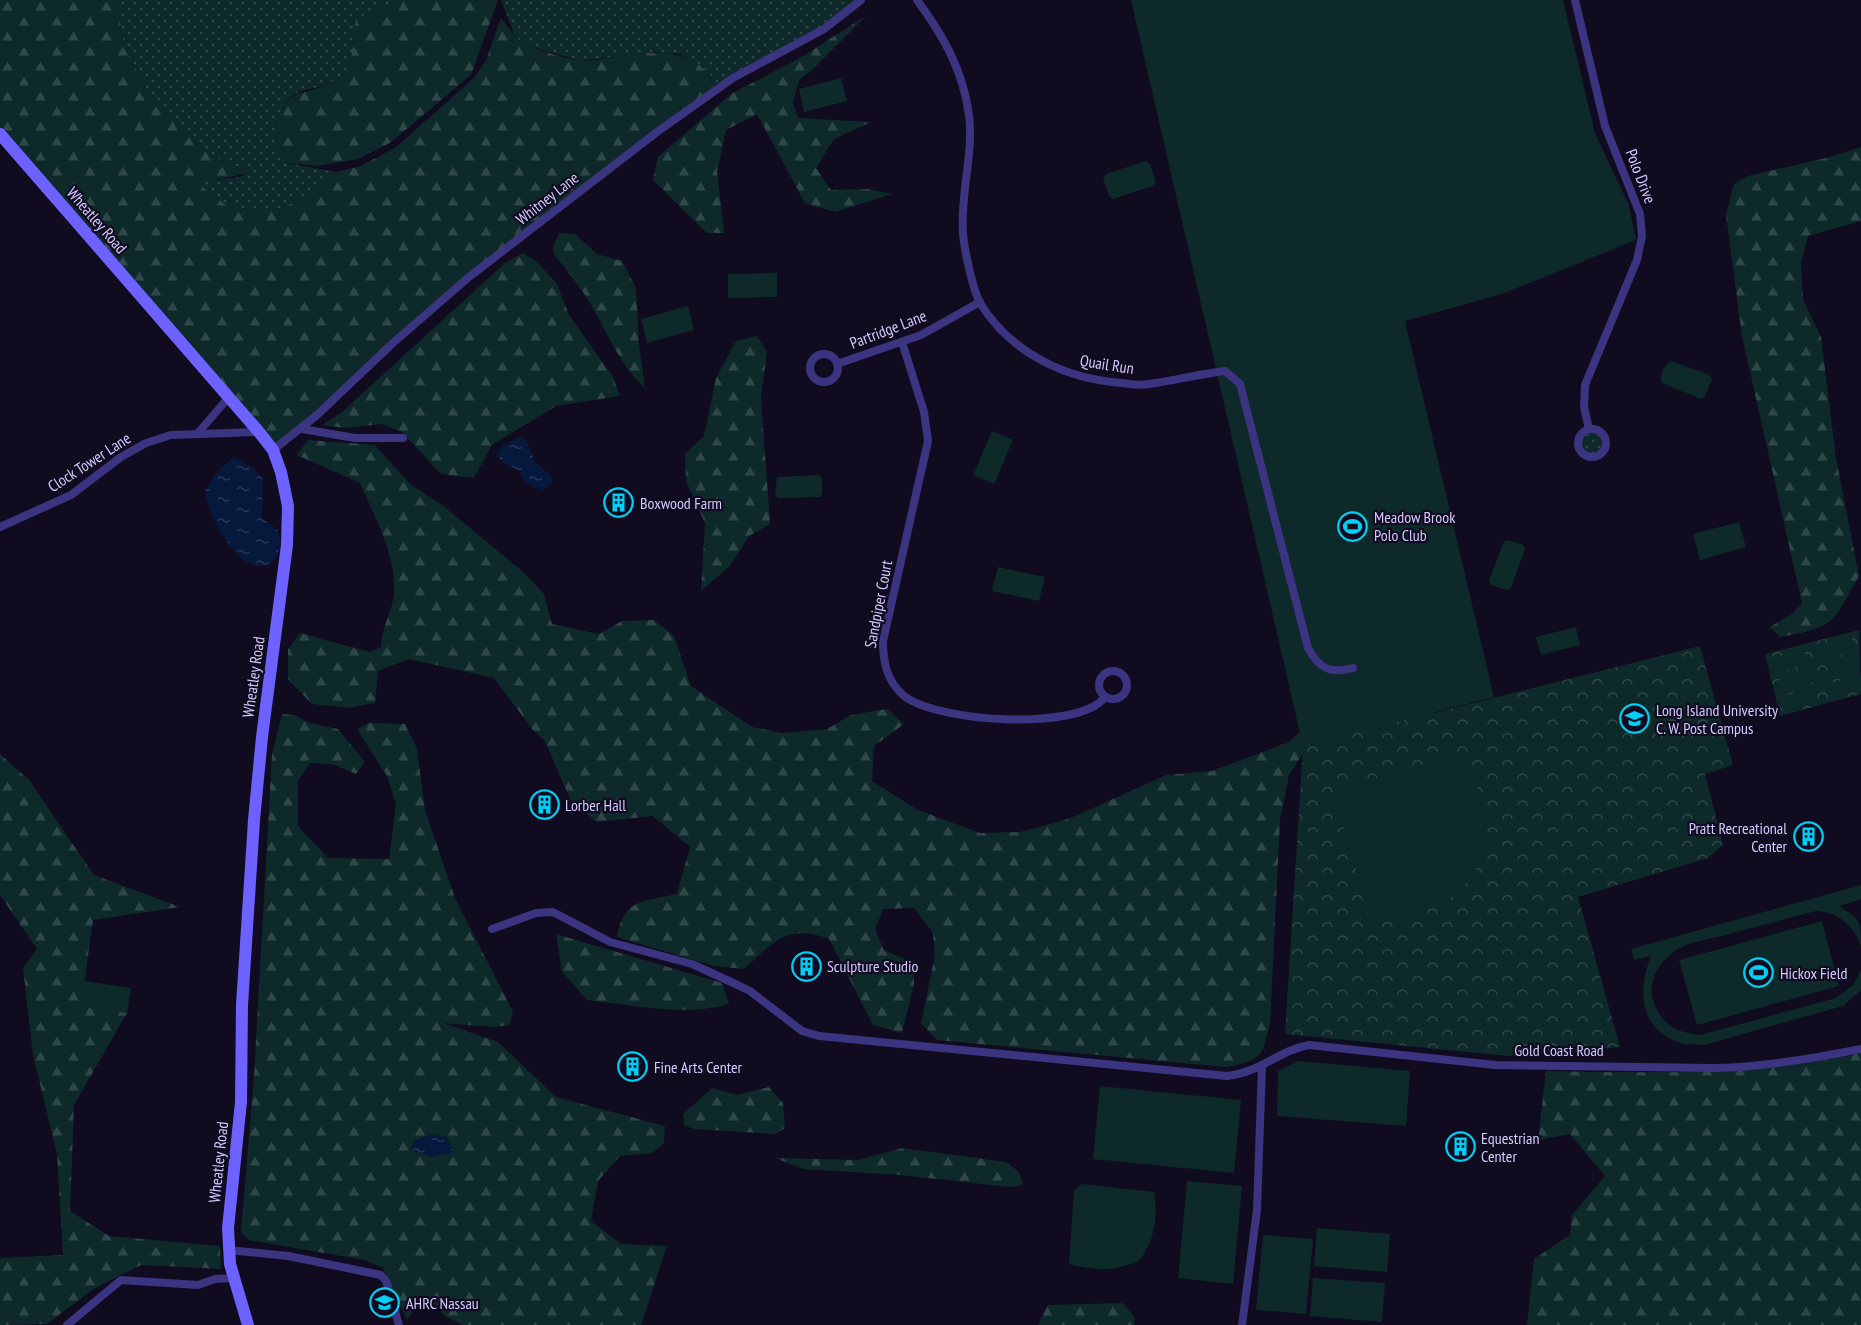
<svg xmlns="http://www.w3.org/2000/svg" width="1861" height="1325" viewBox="0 0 1861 1325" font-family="'PT Sans Narrow',sans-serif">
<defs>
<pattern id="grass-dots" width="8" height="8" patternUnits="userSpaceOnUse" patternTransform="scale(1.5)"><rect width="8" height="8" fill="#0e2929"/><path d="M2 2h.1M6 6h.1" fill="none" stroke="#304749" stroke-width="1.8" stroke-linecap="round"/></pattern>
<pattern id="forest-firs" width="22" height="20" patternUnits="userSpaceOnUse" patternTransform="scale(1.5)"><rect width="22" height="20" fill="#0e2929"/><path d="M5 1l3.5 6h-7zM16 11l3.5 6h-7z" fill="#304749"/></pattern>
<pattern id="park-crowns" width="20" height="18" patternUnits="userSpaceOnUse" patternTransform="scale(1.5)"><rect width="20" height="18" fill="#0e2929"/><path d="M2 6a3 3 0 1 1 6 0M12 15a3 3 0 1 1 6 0" fill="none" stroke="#304749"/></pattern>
<pattern id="water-ripples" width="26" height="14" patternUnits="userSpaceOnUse" patternTransform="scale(1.5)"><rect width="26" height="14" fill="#07183d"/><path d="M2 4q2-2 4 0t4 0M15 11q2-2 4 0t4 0" fill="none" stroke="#2a385a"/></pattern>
</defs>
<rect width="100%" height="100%" fill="#100b1f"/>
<g fill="url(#grass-dots)">
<path d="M117 0H393L388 7 365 15C361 28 354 62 345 71 324 93 313 84 295 94 274 107 271 143 282 162L336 172 300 199 283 208 257 211 226 205 198 183 239 177 251 172 216 158 188 137 147 90 124 47Z"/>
<path d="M501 0H861L824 29 711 92 712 77 704 68 680 54 653 52 582 61 525 45 515 36Z"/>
<circle cx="1592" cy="443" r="13"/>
</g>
<g fill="url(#forest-firs)">
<path d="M0 0H117L124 47 147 90 188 137 216 158 252 172 199 184 226 205 257 211 283 208 300 199 336 172 361 166 396 147 474 78 486 60 501 18C508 27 514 36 523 43 531 49 575 61 585 61 629 58 678 37 712 77L711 92 469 277 273 450 0 134Z"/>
<path d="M393 0H498L471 75 390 143 358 159 317 166 282 162C271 143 274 108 295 95 298 93 305 92 308 91 323 88 333 83 344 72 359 57 347 37 355 24 362 10 384 12 393 0Z"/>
<path d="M867 15 812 70 799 80 793 102 798 118 871 122 834 139 816 168 831 190 868 189 892 194 835 212 805 203 757 114 726 130 717 171 724 233H707L653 180 658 157 731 94 800 58Z"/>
<path d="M1861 147V221L1808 236 1801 263 1803 300 1821 337 1836 458 1859 576C1832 624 1836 627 1780 637L1770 627 1792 614 1802 603 1742 336 1726 215 1734 184 1748 176 1826 158Z"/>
<path d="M559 233 575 234 597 254 622 261 636 288 639 345 645 388C619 364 607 332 590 303 580 286 566 270 554 254L553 248Z"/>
<path d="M523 253 537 262 557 284 569 315 613 377 620 396 556 406 492 445 474 478 441 474 402 432 382 424 345 428 322 425 341 413 505 263Z"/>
<path d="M757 336 767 352 761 398 770 524 749 536 730 566 701 591 705 523 686 481 685 454 704 436 716 378 736 341Z"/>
<path d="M308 440 375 445 410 484 441 504 522 571 544 594 552 624 599 634 622 621 654 620 674 636 691 686 752 727 782 733 827 729 851 715 887 709 904 724 874 746 872 781 918 810 980 833 1020 832 1071 818 1166 775 1212 771 1289 742 1313 720 1430 704 1438 720 1303 753 1289 775 1280 820 1270 1024C1262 1058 1260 1061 1226 1067L937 1040 921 1023 935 955 933 933 914 908 883 909 875 929 884 950 913 962 914 984 902 1033 873 1025 829 939C787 923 773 943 744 969L714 966 617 937C624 898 643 902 677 894L690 847 653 816 596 822 570 799 545 741 532 729 494 678 409 659 378 671 375 703 348 708 312 704 288 679V649L300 633 370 652 381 647C381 627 393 611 394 593 396 554 375 518 360 483L297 455Z"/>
<path d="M282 714 294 715 310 723 338 729 365 762 356 774 333 764 310 763 298 781V826L328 858 389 859 396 804 387 776 357 729 368 723 405 724 417 749 425 810 455 898 513 1012 509 1025 494 1027 443 1023 498 1042 556 1097 665 1126 664 1143 652 1153 620 1156 598 1181 591 1221 621 1244 667 1246 641 1325H463L445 1316 431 1301 416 1308 407 1320 383 1268 365 1260 248 1240 241 1232 254 1076 272 754Z"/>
<path d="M0 754 29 780 94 875 180 907 93 920 81 1006 127 1013 74 1105 70 1211 109 1236 220 1246 221 1269 141 1265 95 1288 47 1324 0 1325V1258L63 1255 57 1154 33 1055 23 968 37 949 0 895Z"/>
<path d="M556 934 722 983 729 1004C685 1017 632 1005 587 1000L562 972Z"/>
<path d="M1861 1053V1325H1527L1534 1259 1570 1235 1572 1215 1605 1176 1570 1134 1538 1140 1546 1071C1652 1073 1757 1076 1861 1053Z"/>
<path d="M769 1087 783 1103 785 1128 775 1134 694 1129 684 1125 683 1114 712 1088 737 1095Z"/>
<path d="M903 1148 1006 1162 1019 1172 1023 1185 1010 1187 901 1175 803 1169 775 1158 858 1160Z"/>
<path d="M1123 1303 1135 1318 1134 1325H1038L1048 1305Z"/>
</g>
<g fill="url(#park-crowns)">
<path d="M1859 630 1861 694 1780 716 1765 654Z"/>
<path d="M1700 646 1733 765 1705 774 1723 845 1708 858 1578 897 1620 1047 1508 1056 1285 1034 1303 746Z"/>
</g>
<g fill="#0e2929">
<path d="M1131 0H1563L1595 133 1629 206 1636 240 1502 294 1405 321 1494 697 1303 746Z"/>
<path d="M841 78 847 101 804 112 799 89Z"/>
<path d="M1146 161 1150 164 1156 182 1153 186 1113 199 1109 196 1103 178 1106 174Z"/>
<path d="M777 273V297L728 298V274Z"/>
<path d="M688 306 694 330 647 343 641 319Z"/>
<path d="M1671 361 1710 375 1712 380 1705 396 1701 399 1662 383C1659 376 1664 364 1671 361Z"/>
<path d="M992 431 1013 440 994 484 973 475Z"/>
<path d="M819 475 822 477V493L820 497 778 498 775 495 777 477Z"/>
<path d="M1739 522 1746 547 1700 560 1693 534Z"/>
<path d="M1508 540 1523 545 1525 549 1511 588 1507 590 1491 585 1489 581 1504 541Z"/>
<path d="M998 567 1045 577 1039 601 992 591Z"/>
<path d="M1576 627 1580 645 1541 655 1536 637Z"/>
<path d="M1852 637 1855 651 1825 659 1821 645Z"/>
<path d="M1804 649 1808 664 1777 672 1774 658Z"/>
<path d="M1857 656 1860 670 1830 678 1826 664Z"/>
<path d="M1809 668 1813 682 1782 691 1779 677Z"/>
<path d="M1861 675V690L1835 697 1831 683Z"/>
<path d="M1814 687 1818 702 1787 710 1784 696Z"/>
<path d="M1464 755C1510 848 1477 915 1371 921L1333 791Z"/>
<path d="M1861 885V899L1839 906C1861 920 1861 920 1861 947 1854 926 1839 912 1816 911 1783 920 1750 928 1718 937 1705 940 1689 942 1678 949 1660 960 1646 981 1654 1003 1663 1026 1677 1032 1700 1035L1836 998 1853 985 1861 970V990L1843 1006 1704 1045C1696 1044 1687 1045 1680 1043 1639 1029 1637 990 1651 956L1634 960 1631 949Z"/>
<path d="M1822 921 1839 986 1697 1025 1679 960Z"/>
<path d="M84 981 131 988 127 1013 81 1006Z"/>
<path d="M1299 1061 1410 1071 1406 1126 1277 1116 1278 1071Z"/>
<path d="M1100 1086 1241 1100 1234 1173 1093 1159Z"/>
<path d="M1187 1181 1242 1186 1233 1284 1178 1278Z"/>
<path d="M1081 1184 1154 1192C1158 1219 1155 1238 1140 1260 1115 1272 1095 1271 1069 1264L1074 1191Z"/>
<path d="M1317 1228 1390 1234 1387 1272 1314 1266Z"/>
<path d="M1263 1235 1313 1239 1306 1314 1256 1310Z"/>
<path d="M1313 1278 1385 1283 1382 1322 1310 1316Z"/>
</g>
<g fill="url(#water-ripples)">
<path d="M522 436 525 437 535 462 551 476 552 483 542 490 524 482 519 470 503 463 497 455 502 446Z"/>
<path d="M233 457 254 468 263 479 262 518 278 530C287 562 262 577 240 557 223 542 209 513 205 492L215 474Z"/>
<path d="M430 1134 447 1137 454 1152 432 1157 410 1150 414 1141Z"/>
</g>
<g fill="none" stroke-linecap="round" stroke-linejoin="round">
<g stroke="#3b3480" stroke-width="8">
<path d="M917 0C943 35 963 70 969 115 974 154 960 193 963 233 964 249 973 290 980 303 1011 353 1065 379 1122 383 1130 384 1140 386 1149 384 1174 381 1199 374 1225 371L1240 384 1308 648C1319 669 1331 674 1353 668"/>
<path d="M1575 0 1605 126 1640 214 1642 236 1637 260 1585 385 1584 407 1589 429"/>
<path d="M902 342 924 412 928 441 883 641C883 662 887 681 903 695 934 722 1079 732 1105 697"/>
<circle cx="824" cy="368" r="14"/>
<path d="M837 364 921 335 980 302"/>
<circle cx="1592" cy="443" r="14"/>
<path d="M302 429 355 438H403"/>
<path d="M198 433 229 397"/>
<path d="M273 450 317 415 394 342 469 277 657 132 733 78 824 29 861 0"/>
<path d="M0 527 71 495 121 457 146 443 171 435 259 432"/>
<circle cx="1113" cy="685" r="14"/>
<path d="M492 929 536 913 553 912 610 942 692 964 729 981 750 991 802 1031 819 1036 1227 1076C1262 1072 1277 1051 1309 1045L1495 1065 1714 1068C1764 1067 1812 1059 1861 1049"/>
<path d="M228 1250 288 1256 381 1275 386 1281 399 1325"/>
<path d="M67 1325 121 1280 198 1285 215 1279 233 1278"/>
<path d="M1242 1325 1257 1210 1262 1066"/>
</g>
<path stroke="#6d61ff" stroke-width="12" d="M0 134 259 432 273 450 281 472 288 506 287 545 262 737 254 820 242 1005 241 1102 228 1228 230 1264 248 1325"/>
</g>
<defs>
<symbol id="building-ring" viewBox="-11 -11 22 22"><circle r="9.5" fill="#100b1f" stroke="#00cff5" stroke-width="1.5"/><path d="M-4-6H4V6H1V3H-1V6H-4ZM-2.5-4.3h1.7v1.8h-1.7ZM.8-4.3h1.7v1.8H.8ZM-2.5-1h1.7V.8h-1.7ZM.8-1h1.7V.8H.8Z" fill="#00cff5"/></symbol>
<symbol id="stadium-ring" viewBox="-11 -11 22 22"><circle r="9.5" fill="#100b1f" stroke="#00cff5" stroke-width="1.5"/><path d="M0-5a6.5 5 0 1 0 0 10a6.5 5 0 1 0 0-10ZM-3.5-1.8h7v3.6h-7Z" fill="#00cff5"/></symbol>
<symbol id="university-ring" viewBox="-11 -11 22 22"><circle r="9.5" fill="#100b1f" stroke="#00cff5" stroke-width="1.5"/><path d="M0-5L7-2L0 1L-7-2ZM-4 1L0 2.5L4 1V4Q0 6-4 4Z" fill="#00cff5"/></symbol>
<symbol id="school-ring" viewBox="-11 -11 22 22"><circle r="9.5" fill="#100b1f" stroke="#00cff5" stroke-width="1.5"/><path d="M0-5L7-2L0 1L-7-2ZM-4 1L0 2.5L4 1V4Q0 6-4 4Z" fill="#00cff5"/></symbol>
</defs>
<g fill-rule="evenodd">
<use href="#building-ring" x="602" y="486" width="33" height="33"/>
<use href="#stadium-ring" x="1336" y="510" width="33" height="33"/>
<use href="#university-ring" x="1618" y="702" width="33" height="33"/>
<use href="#building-ring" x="528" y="788" width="33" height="33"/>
<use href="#building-ring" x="1792" y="820" width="33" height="33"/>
<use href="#building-ring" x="790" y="950" width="33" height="33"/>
<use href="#stadium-ring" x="1742" y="956" width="33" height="33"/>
<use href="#building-ring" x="616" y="1050" width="33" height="33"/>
<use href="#building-ring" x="1444" y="1130" width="33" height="33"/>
<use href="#school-ring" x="368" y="1286" width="33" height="33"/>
</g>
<g text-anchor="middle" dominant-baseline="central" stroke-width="4.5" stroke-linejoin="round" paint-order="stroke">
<g font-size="16" fill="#d3caff" stroke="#100b1f">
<text transform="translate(1641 176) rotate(69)">Polo Drive</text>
<text transform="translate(547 198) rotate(-38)">Whitney Lane</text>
<text transform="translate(97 220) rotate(49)">Wheatley Road</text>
<text transform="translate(888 329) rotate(-21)">Partridge Lane</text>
<text transform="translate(1107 364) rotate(9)">Quail Run</text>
<text transform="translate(89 462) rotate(-33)">Clock Tower Lane</text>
<text transform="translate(878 604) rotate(-79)">Sandpiper Court</text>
<text transform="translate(253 677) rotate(-82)">Wheatley Road</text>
<text x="1559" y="1050">Gold Coast Road</text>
<text transform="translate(218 1162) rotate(-84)">Wheatley Road</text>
</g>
<g font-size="16" fill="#d3caff" stroke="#100b1f" text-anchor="start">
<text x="640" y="503">Boxwood Farm</text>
<text x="1374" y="517">Meadow Brook<tspan x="1374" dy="18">Polo Club</tspan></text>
<text x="1656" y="710">Long Island University<tspan x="1656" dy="18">C. W. Post Campus</tspan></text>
<text x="565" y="805">Lorber Hall</text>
<text x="1787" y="828" text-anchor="end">Pratt Recreational<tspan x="1787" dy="18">Center</tspan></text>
<text x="827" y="966">Sculpture Studio</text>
<text x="1780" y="973">Hickox Field</text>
<text x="654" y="1067">Fine Arts Center</text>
<text x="1481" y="1138">Equestrian<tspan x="1481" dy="18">Center</tspan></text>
<text x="406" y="1303">AHRC Nassau</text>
</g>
</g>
</svg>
